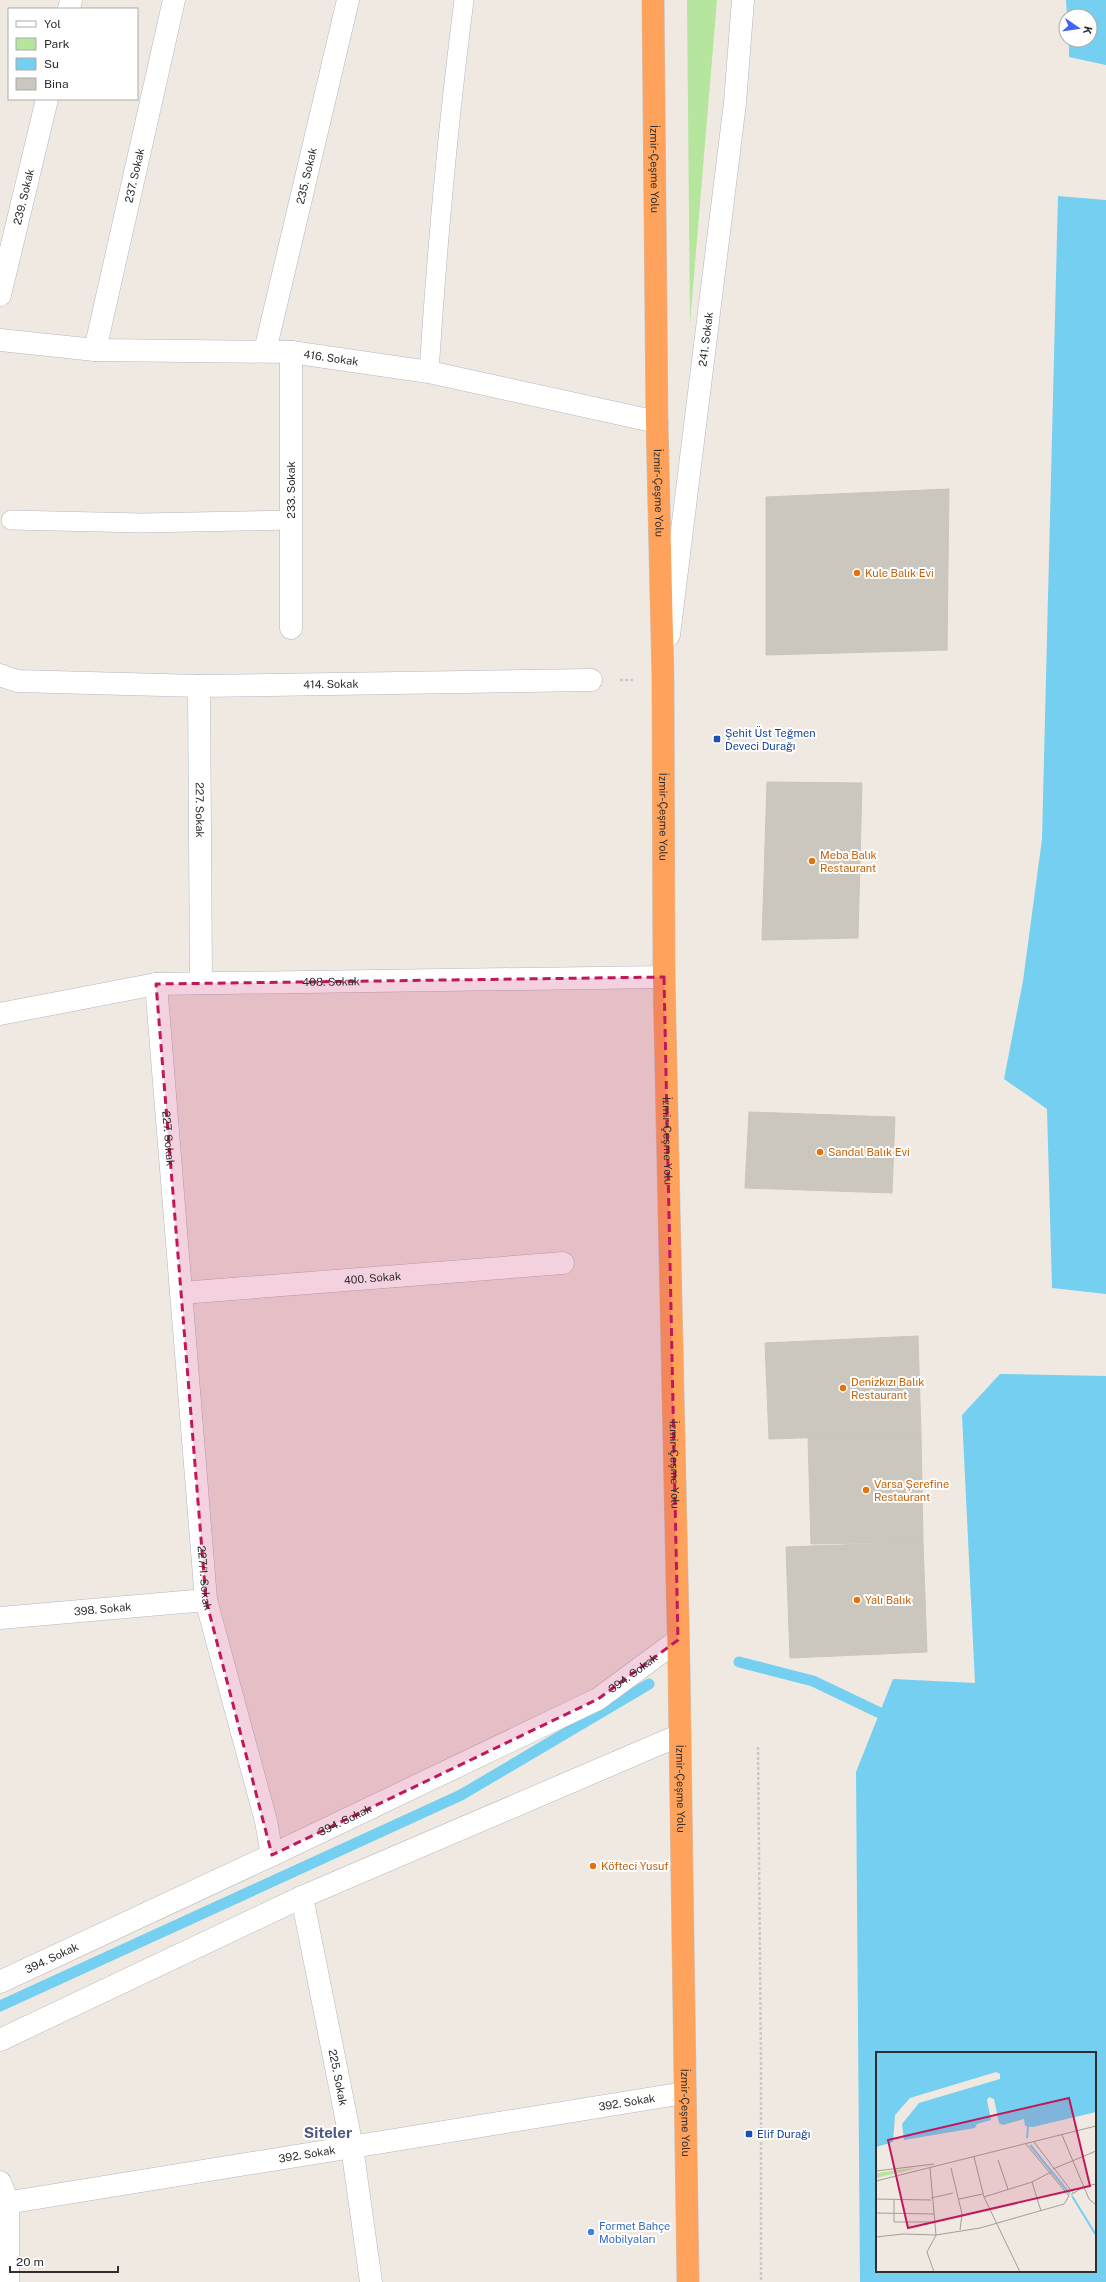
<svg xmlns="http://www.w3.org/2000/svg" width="1106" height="2282" viewBox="0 0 1106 2282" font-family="'Public Sans',sans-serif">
<rect width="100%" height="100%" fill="#efe9e1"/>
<path fill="#b6e59e" d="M687 0H717L690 323Z"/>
<g fill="#75cff0" fill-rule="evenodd">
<path d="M1066 0H1106V65L1069 57V40H1090V16H1067Z"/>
<path d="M1058 196 1106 200V1294L1052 1288 1047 1109 1004 1079 1023 981 1042 839Z"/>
<path d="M1000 1374 1106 1376V2282H860L856 1772 893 1679 975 1683 962 1415ZM877 2053H1095V2271H877Z"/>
</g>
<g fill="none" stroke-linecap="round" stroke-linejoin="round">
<g stroke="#75cff0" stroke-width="11">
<path d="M739 1662 813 1681 880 1713"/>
<path d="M0 2006 461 1795 649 1684"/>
</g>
</g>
<g fill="#cbc7bf" stroke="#cbc5ba">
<path d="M949 489 947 650 766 655V497Z"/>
<path d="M767 782 862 783 858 938 762 940Z"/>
<path d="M749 1112 895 1117 892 1193 745 1188Z"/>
<path d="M918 1336 921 1434 769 1439 765 1343Z"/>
<path d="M921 1434 923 1542 811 1544 808 1438Z"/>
<path d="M923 1542 927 1652 790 1658 786 1547Z"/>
</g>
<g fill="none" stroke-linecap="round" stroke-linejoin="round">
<defs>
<g id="lane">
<path d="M429 372C437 247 448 124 464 0"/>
<path d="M11 520 142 523 291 520"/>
</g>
<g id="street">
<path d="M69 9 71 0"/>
<path id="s1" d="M0 295 47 99"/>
<path id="s2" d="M0 340 95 350 291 352 429 372 657 422"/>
<path id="s3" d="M95 350 174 0"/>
<path id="s4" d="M265 351 348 0"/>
<path d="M291 352V628"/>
<path id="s5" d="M669 635 735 103 743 0"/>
<path id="s6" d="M0 675 17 681 199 686 591 680"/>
<path id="s7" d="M199 686 201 983"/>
<path id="s8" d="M156 984 206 1600 266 1821 272 1855"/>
<path id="s9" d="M0 1014 156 984 664 977"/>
<path id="s10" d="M181 1293 563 1263"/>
<path id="s11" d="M0 1618 206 1600"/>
<path id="s12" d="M302 1897 352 2147 371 2282"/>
<path id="s13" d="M0 1982 272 1855 598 1699 678 1640"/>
<path d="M0 2040 302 1897 680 1735"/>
<path d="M0 2182 8 2202V2282"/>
<path id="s14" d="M0 2204 684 2093"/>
</g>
<g id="highway">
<path id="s15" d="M653 0 657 422 663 680 664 977 679 1669 688 2282"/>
</g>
</defs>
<use href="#lane" stroke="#b4b7c1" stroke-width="20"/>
<use href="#street" stroke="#b4b7c1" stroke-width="23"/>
<use href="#highway" stroke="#c9c9c9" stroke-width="23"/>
<g stroke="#c9c9c9" stroke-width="2.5" stroke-dasharray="3 2" stroke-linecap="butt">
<path d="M620 680H633"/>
<path d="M758 1747 761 2063V2282"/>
</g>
<use href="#lane" stroke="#fff" stroke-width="19"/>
<use href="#street" stroke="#fff" stroke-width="22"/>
<use href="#highway" stroke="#ffa35c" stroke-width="22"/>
</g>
<path fill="#c2185b" fill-opacity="0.2" stroke="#c2185b" stroke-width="3" stroke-dasharray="8 5" stroke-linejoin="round" d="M664 977 678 1640 598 1699 272 1855 206 1600 156 984Z"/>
<g fill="#e8710a" stroke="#fff" stroke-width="1.5">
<circle cx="857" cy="573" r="4"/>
<circle cx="812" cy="861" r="4"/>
<circle cx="820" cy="1152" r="4"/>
<circle cx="843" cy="1388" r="4"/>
<circle cx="866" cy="1490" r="4"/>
<circle cx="857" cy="1600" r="4"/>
<circle cx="593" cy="1866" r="4"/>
</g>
<g fill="#1a4fb4" stroke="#fff" stroke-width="1.5">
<rect x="713" y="735" width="8" height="8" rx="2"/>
<rect x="745" y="2130" width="8" height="8" rx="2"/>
</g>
<circle fill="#3f7fe0" stroke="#fff" stroke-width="1.5" cx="591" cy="2232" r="4"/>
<g text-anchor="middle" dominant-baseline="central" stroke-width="4" stroke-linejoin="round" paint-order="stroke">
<g font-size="11" fill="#2e2e2e" stroke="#fff">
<text stroke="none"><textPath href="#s15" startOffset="169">İzmir-Çeşme Yolu</textPath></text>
<text stroke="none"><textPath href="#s3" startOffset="179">237. Sokak</textPath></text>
<text stroke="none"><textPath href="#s4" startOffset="180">235. Sokak</textPath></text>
<text stroke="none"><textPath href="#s1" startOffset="101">239. Sokak</textPath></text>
<text stroke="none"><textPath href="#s5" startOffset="298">241. Sokak</textPath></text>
<text stroke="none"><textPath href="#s2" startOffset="332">416. Sokak</textPath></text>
<text transform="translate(291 490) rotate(-90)">233. Sokak</text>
<text stroke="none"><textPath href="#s15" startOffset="493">İzmir-Çeşme Yolu</textPath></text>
<text stroke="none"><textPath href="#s6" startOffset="332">414. Sokak</textPath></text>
<text stroke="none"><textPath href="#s7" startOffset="124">227. Sokak</textPath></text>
<text stroke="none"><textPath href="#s15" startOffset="817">İzmir-Çeşme Yolu</textPath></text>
<text stroke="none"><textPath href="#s9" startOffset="334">408. Sokak</textPath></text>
<text stroke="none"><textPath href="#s8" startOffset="155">227. Sokak</textPath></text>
<text stroke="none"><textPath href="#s15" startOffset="1141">İzmir-Çeşme Yolu</textPath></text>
<text stroke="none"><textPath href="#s10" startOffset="192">400. Sokak</textPath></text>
<text stroke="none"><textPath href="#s15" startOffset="1465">İzmir-Çeşme Yolu</textPath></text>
<text stroke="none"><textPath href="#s8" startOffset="596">227/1. Sokak</textPath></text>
<text stroke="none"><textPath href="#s11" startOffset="103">398. Sokak</textPath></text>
<text stroke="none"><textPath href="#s13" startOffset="705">394. Sokak</textPath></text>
<text stroke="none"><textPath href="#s15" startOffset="1789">İzmir-Çeşme Yolu</textPath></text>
<text stroke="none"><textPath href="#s13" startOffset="381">394. Sokak</textPath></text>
<text stroke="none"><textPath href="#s13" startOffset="57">394. Sokak</textPath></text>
<text stroke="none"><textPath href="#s12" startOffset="184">225. Sokak</textPath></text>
<text stroke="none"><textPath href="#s14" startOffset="635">392. Sokak</textPath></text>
<text stroke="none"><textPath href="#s15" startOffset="2113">İzmir-Çeşme Yolu</textPath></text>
<text stroke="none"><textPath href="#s14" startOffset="311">392. Sokak</textPath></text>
</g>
<g font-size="11" fill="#c56008" stroke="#fff" text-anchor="start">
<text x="865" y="573">Kule Balık Evi</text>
<text x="820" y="855">Meba Balık<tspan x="820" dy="13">Restaurant</tspan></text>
<text x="828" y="1152">Sandal Balık Evi</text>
<text x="851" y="1382">Denizkızı Balık<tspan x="851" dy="13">Restaurant</tspan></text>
<text x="874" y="1484">Varsa Şerefine<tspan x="874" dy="13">Restaurant</tspan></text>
<text x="865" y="1600">Yalı Balık</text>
<text x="601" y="1866">Köfteci Yusuf</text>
</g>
<g font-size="11" fill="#164399" stroke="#fff" text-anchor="start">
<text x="725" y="733">Şehit Üst Teğmen<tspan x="725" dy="13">Deveci Durağı</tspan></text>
<text x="757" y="2134">Elif Durağı</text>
</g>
<g font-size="11" fill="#366cbe" stroke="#fff" text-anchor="start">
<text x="599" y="2226">Formet Bahçe<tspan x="599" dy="13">Mobilyaları</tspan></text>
</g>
<g font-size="15" font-weight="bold" fill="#4d5680" stroke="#fff">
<text x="328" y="2132">Siteler</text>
</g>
</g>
<g transform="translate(876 2052)">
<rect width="220" height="220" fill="#efe9e1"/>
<path d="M45 115 0 126V121Z" fill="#b6e59e"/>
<path d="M0 0H220V60L157 75 149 74 148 67 127 73 123 71 118 47 113 45 111 48 115 68 101 72 99 76 28 88 26 72 43 51 124 27V22L120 20 34 46 19 63 17 90 0 95Z" fill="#75cff0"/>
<path fill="none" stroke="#75cff0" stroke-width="2" d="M151 86 152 74M154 93 194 142M196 144 220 183"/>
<path fill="none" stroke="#a29e99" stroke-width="1" d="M186 83 213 147 220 153M158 90 197 141M98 105 108 145 144 220M122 108 132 137M54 116 60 183 51 200 58 220M75 116 86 162 84 178M177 117 220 99M0 119 58 112M0 129 220 74M156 130 165 159M195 143 207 135 220 132M108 145 156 130 175 120M55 146 77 141M0 147 55 148M83 147 107 142M18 148V170H59M0 161 58 162M0 185 27 182 60 183 104 176 188 152 193 144 150 92"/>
<path fill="#c2185b" fill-opacity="0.15" stroke="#c2185b" stroke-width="2" d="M193 46 214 134 32 176 12 88Z"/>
<rect width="220" height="220" fill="none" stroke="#2e2e2e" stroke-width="2"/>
</g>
<rect x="8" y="8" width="130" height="92" fill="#ffffff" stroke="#ababab"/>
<rect x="16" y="21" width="20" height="6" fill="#ffffff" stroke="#ababab"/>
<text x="44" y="28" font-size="12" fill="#2e2e2e">Yol</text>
<rect x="16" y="38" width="20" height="12" fill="#b6e59e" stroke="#ababab"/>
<text x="44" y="48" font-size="12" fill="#2e2e2e">Park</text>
<rect x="16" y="58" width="20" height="12" fill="#75cff0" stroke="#ababab"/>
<text x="44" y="68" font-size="12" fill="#2e2e2e">Su</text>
<rect x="16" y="78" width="20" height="12" fill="#cbc7bf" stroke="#ababab"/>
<text x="44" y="88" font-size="12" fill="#2e2e2e">Bina</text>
<g transform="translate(1078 28) rotate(103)"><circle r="19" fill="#ffffff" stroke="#ababab"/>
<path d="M0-3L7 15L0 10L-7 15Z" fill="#4264fb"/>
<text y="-6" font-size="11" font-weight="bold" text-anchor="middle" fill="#2e2e2e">K</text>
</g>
<path d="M10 2266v6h108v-6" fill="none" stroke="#2e2e2e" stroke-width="2"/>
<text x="16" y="2266" font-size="12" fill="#2e2e2e" stroke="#ffffff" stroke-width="3" paint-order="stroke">20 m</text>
</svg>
